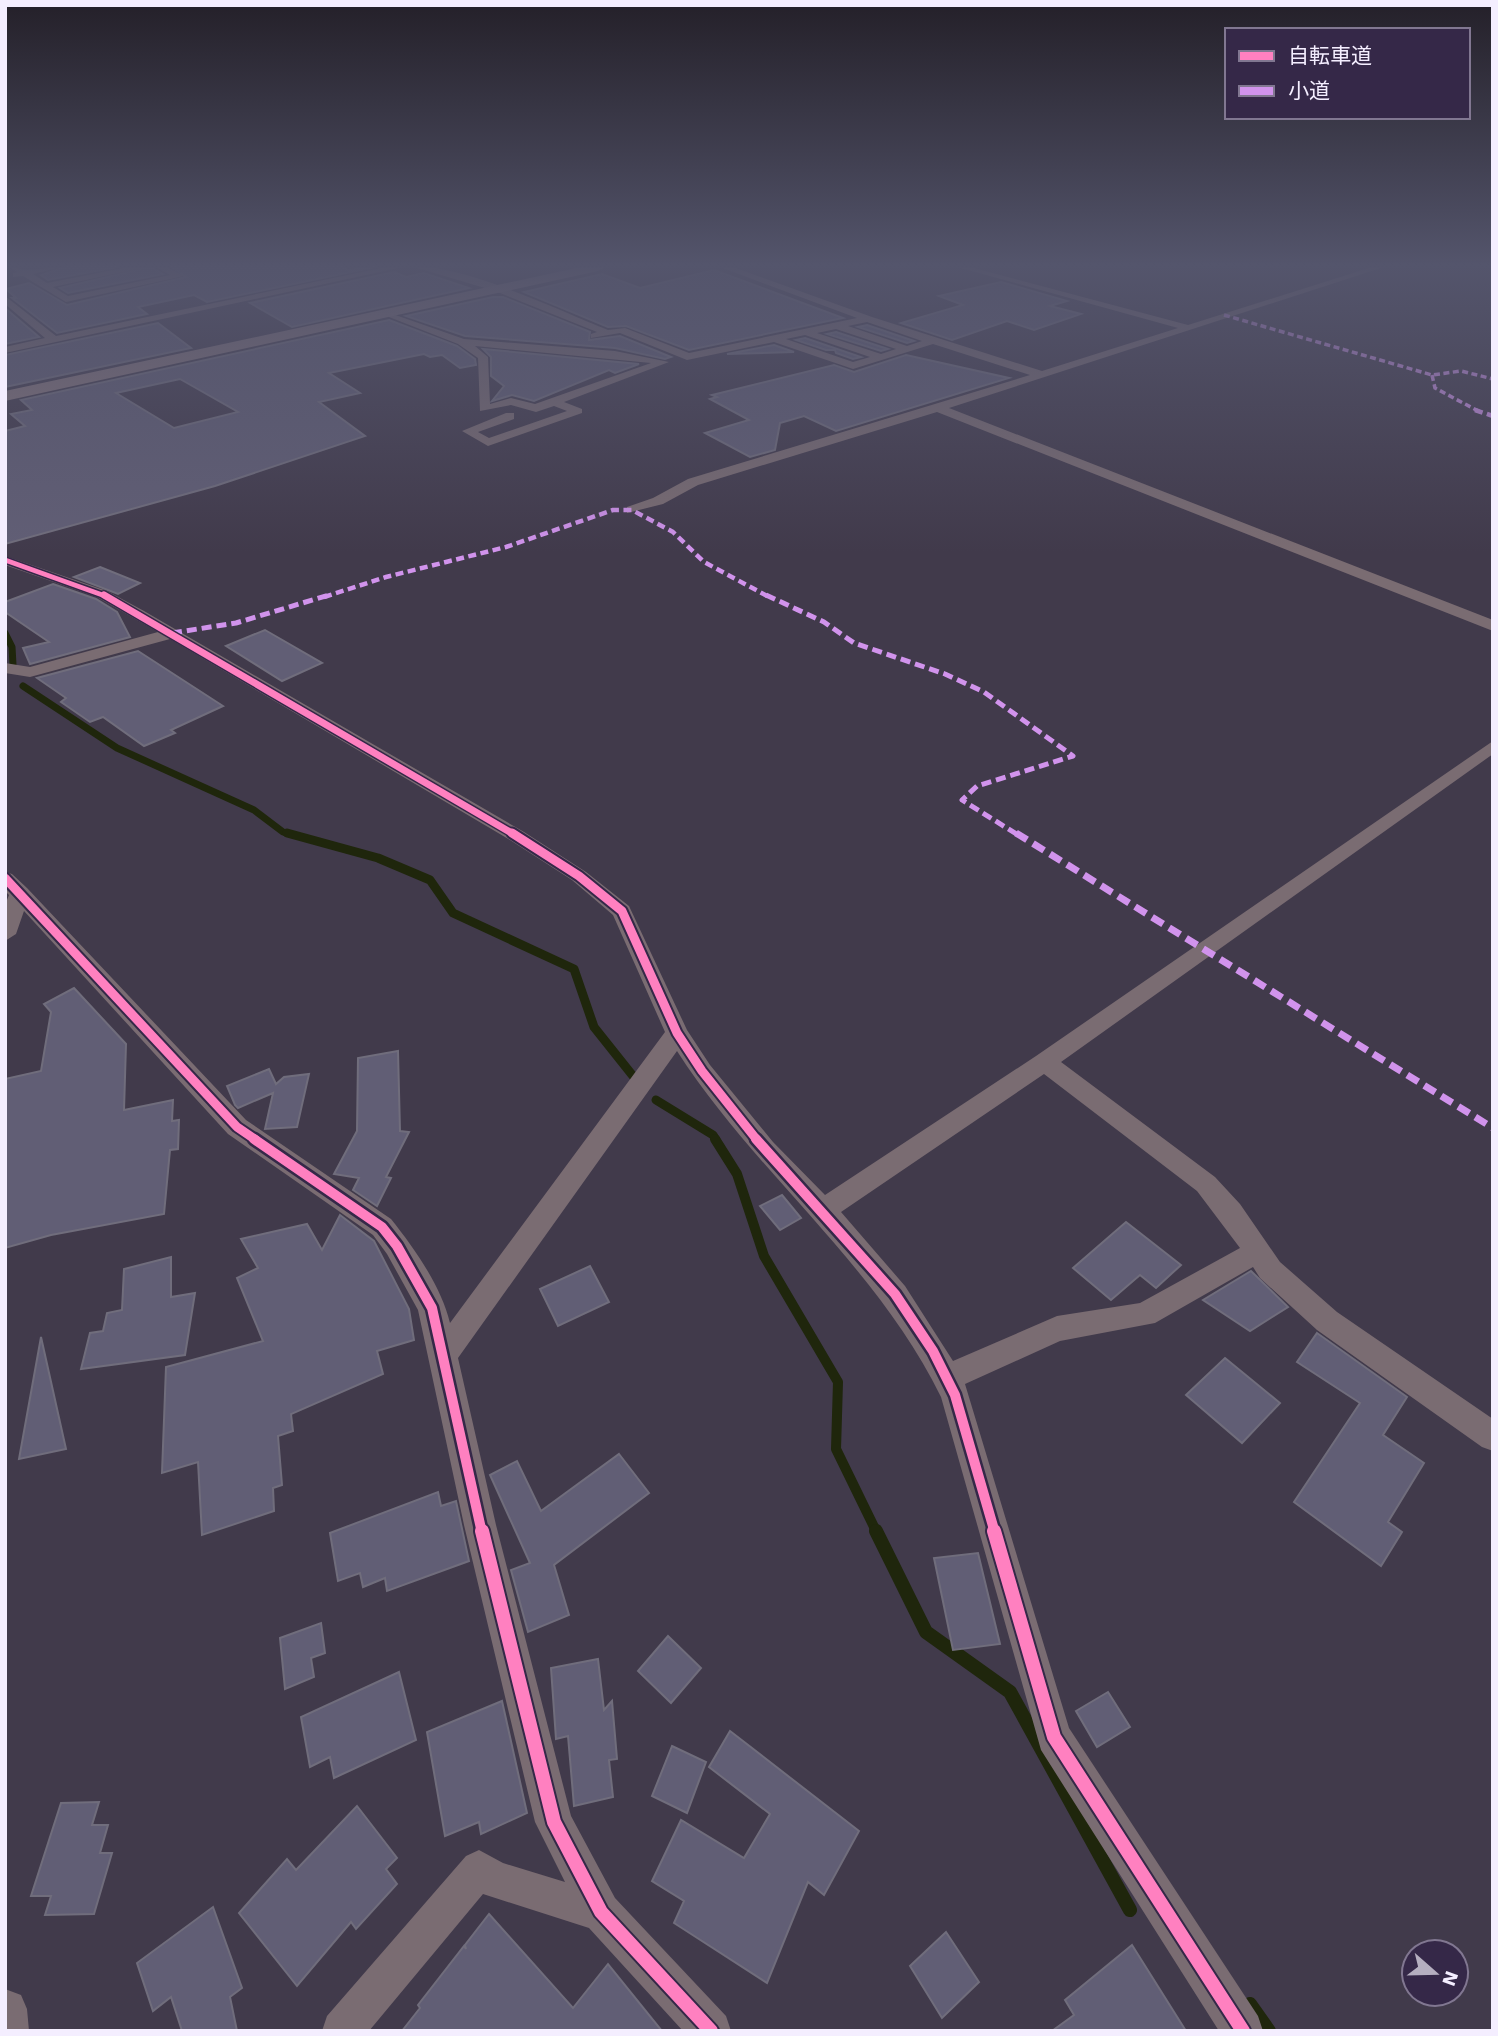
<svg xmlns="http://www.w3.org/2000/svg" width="1498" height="2036" viewBox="0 0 1498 2036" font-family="'Work Sans','Noto Sans JP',sans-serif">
<rect width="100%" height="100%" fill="#413a4b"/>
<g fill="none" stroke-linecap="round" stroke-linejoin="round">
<g stroke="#1f260c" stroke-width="7">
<path d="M5 633 12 647 13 665"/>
<path d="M23 686 117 748 254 810 283 832 293 835"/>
</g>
<g stroke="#1f260c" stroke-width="9">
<path d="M287 833 378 858 430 880 453 913 574 969 594 1027 633 1076"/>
<path d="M656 1100 713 1135 716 1140"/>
</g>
<path stroke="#1f260c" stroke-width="10" d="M715 1139 737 1174 764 1256 838 1382 836 1449 877 1533"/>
<g stroke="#1f260c" stroke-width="14">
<path d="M876 1531 926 1632 1010 1692 1130 1910"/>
<path d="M1250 2004 1269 2031"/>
</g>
</g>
<g fill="#615e75" stroke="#706d7c" stroke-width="2" fill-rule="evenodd">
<path d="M65 267H117L48 280 41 275Z"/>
<path d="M150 267 163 274 68 293 60 288Z"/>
<path d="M172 267H342L348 270 375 267 207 302 194 295 138 307 147 314 57 333 12 298H16L6 289 29 283 67 305 186 277Z"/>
<path d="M714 270 843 318 689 350 626 326 608 327 524 292 602 274 640 288Z"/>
<path d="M394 272 406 277 424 273 469 288 292 327 250 303Z"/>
<path d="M1001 282 1067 301 1050 306 1081 314 1034 330 1007 321 952 340 901 323 963 305 939 296Z"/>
<path d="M493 297H503L590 332 589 340 620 336 671 357 665 359 615 348 465 336 406 316Z"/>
<path d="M5 308 39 337 5 344Z"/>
<path d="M389 320 457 346 475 359 476 365 460 368 442 355 430 357 424 354 329 373 360 393 319 402 365 436 215 486 5 544V431L25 426 11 414 32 410 21 400ZM180 379 238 412 174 428 116 393Z"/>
<path d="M158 323 191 348 5 387V355Z"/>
<path d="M867 325 914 341 907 343 858 327Z"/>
<path d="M836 332 888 349 881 351 827 334Z"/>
<path d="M805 338 861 357 853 359 836 353 835 350H826L796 340Z"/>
<path d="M774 345 794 352 727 354Z"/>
<path d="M483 349 639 364 615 373 609 370 534 401 512 395 492 401 504 386 491 376V357Z"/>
<path d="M906 355 1009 378 836 431 804 416 780 423 775 450 750 457 705 433 749 420 710 399 717 397 712 395 834 365 854 372Z"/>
<path d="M100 567 140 583 118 594 74 577Z"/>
<path d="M53 584 96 599 117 612 130 637 30 664 23 648 49 642 5 612V602Z"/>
<path d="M265 630 322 663 282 681 226 646Z"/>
<path d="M138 651 223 706 171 730 175 733 144 746 103 717 90 722 61 702 66 698 37 678Z"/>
<path d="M74 988 126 1044 124 1110 173 1100 172 1121 179 1120 178 1149 170 1150 164 1214 51 1235 5 1248V1079L41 1071 51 1012 44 1004Z"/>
<path d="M398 1051 400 1131 409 1132 386 1177 391 1178 377 1206 353 1190 359 1178 334 1174 357 1131 358 1058Z"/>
<path d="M269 1069 276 1084 284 1077 309 1074 297 1127 265 1129 273 1093 238 1108 235 1105 227 1086Z"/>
<path d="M782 1195 801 1218 780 1230 760 1206Z"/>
<path d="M340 1215 374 1241 409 1309 414 1340 377 1351 383 1374 291 1414 293 1431 278 1436 282 1485 273 1488 274 1511 202 1535 198 1462 162 1473 166 1367 263 1341 237 1278 258 1268 241 1239 307 1224 322 1250Z"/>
<path d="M1126 1222 1181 1265 1156 1288 1140 1275 1111 1300 1073 1268Z"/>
<path d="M171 1257V1297L195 1293 185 1355 81 1369 90 1333 103 1331 107 1313 122 1310 124 1269Z"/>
<path d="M590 1266 609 1302 558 1326 540 1289Z"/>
<path d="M1251 1271 1288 1307 1250 1331 1203 1300Z"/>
<path d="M1317 1333 1407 1397 1383 1435 1424 1463 1388 1522 1402 1532 1381 1566 1294 1502 1360 1403 1297 1362Z"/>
<path d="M41 1337 66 1449 19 1459Z"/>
<path d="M1225 1358 1280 1403 1242 1443 1186 1395Z"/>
<path d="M619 1454 649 1493 554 1565 569 1615 528 1632 511 1570 530 1563 490 1475 517 1461 541 1511Z"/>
<path d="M438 1492 441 1506 456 1501 469 1561 387 1591 385 1578 363 1587 360 1573 338 1581 330 1533Z"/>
<path d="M978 1553 1000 1644 953 1650 934 1558Z"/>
<path d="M321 1623 325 1653 311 1658 314 1677 285 1689 280 1638Z"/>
<path d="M668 1636 701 1668 671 1703 638 1671Z"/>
<path d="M598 1659 604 1710 612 1701 617 1759 609 1760 613 1797 574 1806 568 1736 556 1739 551 1668Z"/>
<path d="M399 1672 416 1740 334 1778 330 1757 310 1767 301 1717Z"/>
<path d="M1108 1692 1130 1727 1097 1747 1076 1711Z"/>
<path d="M502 1701 527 1813 481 1834 479 1822 445 1836 427 1732Z"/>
<path d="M730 1731 859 1831 824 1895 808 1882 767 1983 674 1923 684 1901 652 1881 681 1820 744 1858 770 1814 709 1767Z"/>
<path d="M672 1746 706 1762 687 1813 652 1796Z"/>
<path d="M99 1802 92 1825H108L100 1853H112L94 1914 45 1915 51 1896H31L61 1803Z"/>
<path d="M357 1806 397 1858 386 1869 397 1884 356 1929 351 1922 297 1986 239 1913 287 1859 296 1870Z"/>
<path d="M213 1907 242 1988 230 1997 237 2031H182L171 1997 153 2011 137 1963Z"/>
<path d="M489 1914 573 2008 608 1964 662 2031H402L420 2008 418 2005 464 1946 466 1949 465 1945Z"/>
<path d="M946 1932 979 1982 942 2018 910 1966Z"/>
<path d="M1132 1945 1186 2031H1052L1074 2015 1065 2000Z"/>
</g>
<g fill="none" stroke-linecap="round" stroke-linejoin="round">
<g fill="#7a6c72" fill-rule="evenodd">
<path d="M10 267 27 270 62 267 33 274 47 283 129 267H147L53 287 68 296 170 275 156 267H167L184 276 66 302 23 276 13 277V273L17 272Z"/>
<path d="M386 267H403L5 353V347L45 338 5 304V296L56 336Z"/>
<path d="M414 267C463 264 560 311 608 330L625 328 689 353 857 318 720 267H733L872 317 1042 371 1178 328 957 267H970L1188 325 1372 267H1384L949 408 1493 620V631L937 412 698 485 663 504 627 513V507L653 498 688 479 1030 375 933 344 853 369 774 342 687 360 620 333 591 338V334L597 332 495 291ZM867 322 922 341 907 346 848 326ZM836 329 896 349 881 354 817 333ZM805 335 870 357 853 362 786 339Z"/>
<path d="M384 311 464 339 615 351 669 362 564 402 582 409V413L488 446 462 431 506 413H514V419L478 432 489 438 567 411 554 406 536 412 511 405 480 411 478 358 458 344 384 315ZM475 346 651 363 535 404 511 398 490 404 488 357Z"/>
<path d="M5 556 107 591 144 611 524 832 586 872 629 906 687 1030 710 1065 773 1142 825 1195 1036 1056 1493 741V754L1061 1062 1215 1177 1240 1204 1280 1262 1337 1312 1493 1419V1451L1482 1447 1317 1330 1260 1278 1253 1267 1155 1323 1060 1341 965 1384 1069 1728 1258 2016 1263 2031H1219L1041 1750 941 1397C876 1264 756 1174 677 1051L458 1358 496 1525 571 1816 615 1898 726 2016 731 2031H683L589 1928 483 1894 369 2031H322L327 2016 466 1856 479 1850 503 1863 565 1882 535 1822 464 1525 418 1310 387 1254 373 1235 228 1134 24 911 16 934 5 941V905L9 895 5 891V872L12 874 27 888 246 1120 391 1219C415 1249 441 1286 450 1323L665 1032 613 915 572 880 510 840 170 639 30 677 5 673V663L30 667 158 632 97 597 5 565ZM1044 1074 1197 1191 1240 1248 1140 1303 1057 1316 953 1361 905 1286 841 1212Z"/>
<path d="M5 1989 21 1995 27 2009 29 2031H5Z"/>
</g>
<path fill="#88777d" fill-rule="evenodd" d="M581 267H605L598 271 5 401V391Z"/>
<g stroke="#d193ec" stroke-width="3.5" stroke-dasharray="6 3.5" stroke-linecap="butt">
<path d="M1224 315 1432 375 1461 371 1493 379"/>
<path d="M1432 375 1435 388 1480 412"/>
</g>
<g stroke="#d193ec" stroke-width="4.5" stroke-dasharray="8 4.5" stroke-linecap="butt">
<path d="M1475 410 1493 416"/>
<path d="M324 597 386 577 506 547 613 510H632L673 532 704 562 769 597"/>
</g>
<g stroke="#d193ec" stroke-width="5" stroke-dasharray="10 5" stroke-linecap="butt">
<path d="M766 595 824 622 854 643 945 674 984 692 1073 756 977 786 962 800 1018 835"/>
<path d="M172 633 236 623 329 595"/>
</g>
<path stroke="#d193ec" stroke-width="7" stroke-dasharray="13 7" stroke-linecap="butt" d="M1016 833 1493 1128"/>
<defs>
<path id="cycleway-far4" d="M5 560 108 597"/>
<path id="cycleway-far3" d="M104 595 515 835"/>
<g id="cycleway-far2">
<path d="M512 833 579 876 622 911 677 1033 702 1071 757 1140"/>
<path d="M5 878 237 1127 256 1140"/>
</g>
<g id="cycleway-far1">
<path d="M254 1139 382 1227 397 1246 432 1308 482 1533"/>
<path d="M756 1139 895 1294 933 1351 955 1395 995 1533"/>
</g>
<g id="cycleway">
<path d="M482 1531 554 1822 601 1912 711 2031"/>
<path d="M994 1531 1054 1737 1243 2031"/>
</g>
</defs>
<use href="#cycleway-far4" stroke="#352848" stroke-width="8"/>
<use href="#cycleway-far3" stroke="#352848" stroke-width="10"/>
<use href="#cycleway-far2" stroke="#352848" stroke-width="13"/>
<use href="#cycleway-far1" stroke="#352848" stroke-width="15"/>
<use href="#cycleway" stroke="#352848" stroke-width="18"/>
<use href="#cycleway-far4" stroke="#ff80c0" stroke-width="5"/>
<use href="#cycleway-far3" stroke="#ff80c0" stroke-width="7"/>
<use href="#cycleway-far2" stroke="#ff80c0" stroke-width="9"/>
<use href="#cycleway-far1" stroke="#ff80c0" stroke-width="10"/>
<use href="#cycleway" stroke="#ff80c0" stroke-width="14"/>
</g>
<linearGradient id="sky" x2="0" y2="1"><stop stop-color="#242029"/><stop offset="0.48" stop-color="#54556c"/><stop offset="1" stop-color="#54556c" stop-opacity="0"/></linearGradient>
<rect width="1498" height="552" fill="url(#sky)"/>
<rect width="1498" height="2036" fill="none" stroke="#f4eeff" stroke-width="14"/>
<rect x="1225" y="28" width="245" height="91" fill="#352848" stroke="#817791" stroke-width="2"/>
<rect x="1239" y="51" width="35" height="10" fill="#ff80c0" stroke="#817791" stroke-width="2"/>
<text x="1288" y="63" font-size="21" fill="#f4eeff">自転車道</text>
<rect x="1239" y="86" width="35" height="10" fill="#d193ec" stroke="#817791" stroke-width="2"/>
<text x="1288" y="98" font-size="21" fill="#f4eeff">小道</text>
<g transform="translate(1435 1973) rotate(110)"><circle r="33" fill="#352848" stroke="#817791" stroke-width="2"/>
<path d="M0-5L12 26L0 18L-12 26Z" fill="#b5afc0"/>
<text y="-10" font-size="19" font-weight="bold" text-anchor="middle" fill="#f4eeff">N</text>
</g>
</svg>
